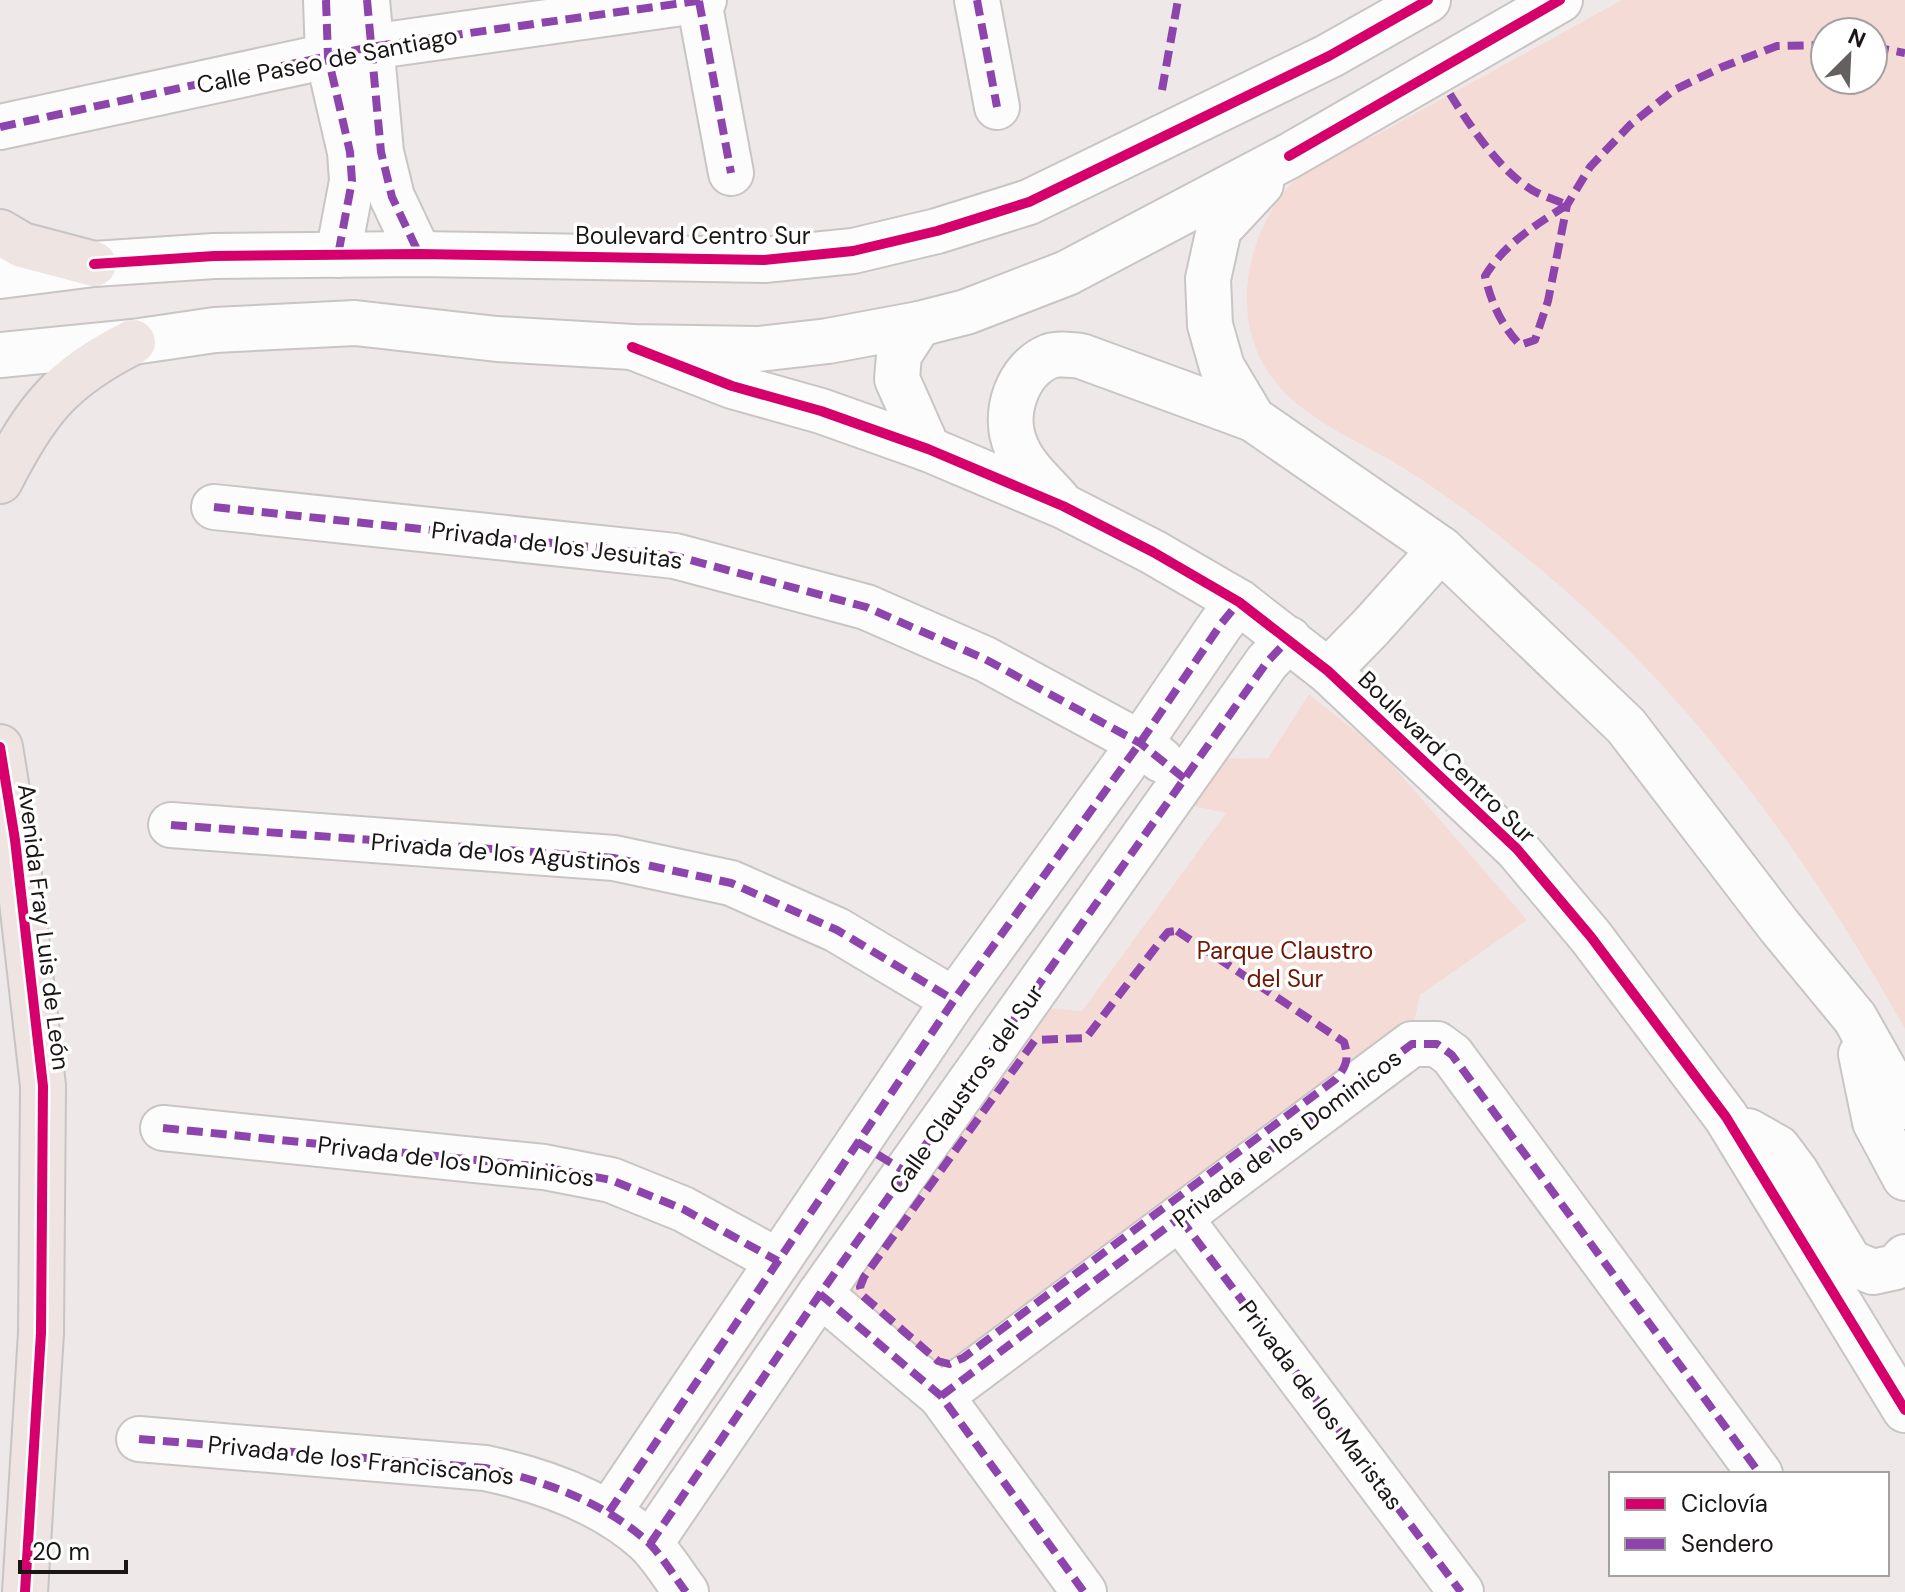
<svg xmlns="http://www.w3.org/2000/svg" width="1905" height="1592" viewBox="0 0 1905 1592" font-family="'DM Sans',sans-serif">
<rect width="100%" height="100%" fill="#eee9e8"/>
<g fill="#f5dbd5" fill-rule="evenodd">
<path d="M1622 0H1905V1029C1808 857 1692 695 1539 568 1497 533 1451 498 1405 469 1357 439 1295 418 1265 367 1233 314 1246 245 1281 196 1304 163 1348 150 1382 132 1462 88 1542 44 1622 0ZM1825 32H1873V80H1825Z"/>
<path d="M1309 694 1381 752 1527 920 1420 995 1410 1041 941 1396 820 1294 1024 1006 1082 1011 1226 813 1171 801 1200 759 1268 758Z"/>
</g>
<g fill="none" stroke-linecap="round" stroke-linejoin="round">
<defs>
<g id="minor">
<path d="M326 0 328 57 350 152 352 181 338 255"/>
<path d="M367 0 381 152 392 197 419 254"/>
<path d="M977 0 997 107"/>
<path d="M699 1 731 173"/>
<path d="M0 127 370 47 704 0"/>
<path d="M1261 184 1219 229 1208 279 1210 325 1222 367 1253 419 1441 549 1626 726 1780 927 1855 1018 1905 1107"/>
<path d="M0 276 94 264 214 256 419 254 764 260 853 251 937 231 1029 202 1329 56 1428 0"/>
<path d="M919 324 899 355 897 379 928 449"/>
<path d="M632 347 732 386 821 411 928 449 1063 506 1153 552 1239 602 1328 671 1517 849 1591 937 1726 1117 1905 1410"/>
<path d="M0 355 133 342 215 330 355 323 497 339 632 347 758 349 828 341 919 324 966 312 1067 273 1289 156 1560 0"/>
<path d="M1058 500C1043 483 1024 467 1016 446 1002 414 1017 369 1050 356 1059 353 1072 355 1081 356L1253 419"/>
<path d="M214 507 675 556 866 607 985 659 1140 743 1161 760"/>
<path d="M1328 671 1371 627 1441 549"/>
<path d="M171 825 614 858 731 883 837 930 954 1000"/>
<path d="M1861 1054 1875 1122 1905 1178"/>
<path d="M163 1128 544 1167 611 1180 683 1209 778 1261"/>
<path d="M1748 1131 1778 1148 1796 1172 1850 1262 1873 1272 1896 1267 1905 1257"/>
<path d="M1180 1218 1461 1592"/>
<path d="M820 1294 941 1396 1084 1592"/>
<path d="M941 1396 1412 1044H1437L1452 1055 1760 1474"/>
<path d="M139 1439 485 1468C542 1480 604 1502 648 1542 662 1556 674 1576 686 1592"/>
<path d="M609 1512 954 1000 1140 743 1221 624 1239 602"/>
<path d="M650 1544 820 1294 1267 662 1289 639"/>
</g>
<g id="major">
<path d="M0 232 22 245 94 264"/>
<path d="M0 481C36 410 61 378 133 342"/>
<path d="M0 747 15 840 43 1086 41 1333 25 1592"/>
</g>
</defs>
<use href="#minor" stroke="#c8c5c4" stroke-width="48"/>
<use href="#major" stroke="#c6c4c4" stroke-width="48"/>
<use href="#minor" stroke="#fcfcfc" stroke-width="44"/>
<use href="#major" stroke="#eee4e2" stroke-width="44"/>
<g stroke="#8e44ad" stroke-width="8" stroke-dasharray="16 8" stroke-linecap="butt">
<path d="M326 0 328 57 350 152 352 181 338 255"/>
<path d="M367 0 381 152 392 197 419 254"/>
<path d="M977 0 997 107"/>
<path d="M699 1 731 173"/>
<path d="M1873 47 1905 53"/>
<path d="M1162 90 1178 0"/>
<path d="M1450 94C1470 126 1500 171 1532 190 1542 196 1556 200 1567 205"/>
<path d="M0 127 370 47 704 0"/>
<path d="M1567 205C1536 225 1505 243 1485 276 1491 302 1501 325 1520 345L1535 340 1548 301 1567 205 1590 167 1630 125 1674 90 1722 67 1777 46 1825 45"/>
<path d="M214 507 675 556 866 607 985 659 1140 743 1185 779"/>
<path d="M171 825 614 858 731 883 837 930 954 1000"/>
<path d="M1177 931 1344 1042C1349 1058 1347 1066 1336 1079L963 1358 949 1364 938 1361 862 1295 860 1287 864 1277 1035 1040 1086 1038 1159 943 1168 932Z"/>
<path d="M163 1128 544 1167 611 1180 683 1209 778 1261"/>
<path d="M857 1142 906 1172"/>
<path d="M1180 1218 1461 1592"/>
<path d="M820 1294 941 1396 1084 1592"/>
<path d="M941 1396 1412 1044H1437L1452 1055 1760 1474"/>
<path d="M139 1439 485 1468C542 1480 604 1502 648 1542 662 1556 674 1576 686 1592"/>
<path d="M609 1512 954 1000 1140 743 1221 624 1239 602"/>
<path d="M650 1544 820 1294 1267 662 1289 639"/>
</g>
<defs>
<g id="cycleway">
<path d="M1289 156 1560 0"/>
<path d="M94 264 214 256 419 254 764 260 853 251 937 231 1029 202 1329 56 1428 0"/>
<path d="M632 347 732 386 821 411 928 449 1063 506 1153 552 1239 602 1328 671 1517 849 1591 937 1726 1117 1905 1410"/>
<path d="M0 747 15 840 43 1086 41 1333 25 1592"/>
</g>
</defs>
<use href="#cycleway" stroke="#fff" stroke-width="15"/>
<use href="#cycleway" stroke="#d6006c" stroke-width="10"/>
</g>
<g text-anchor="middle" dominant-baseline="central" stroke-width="7" stroke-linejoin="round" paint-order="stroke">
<g font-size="24" fill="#191615" stroke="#fff">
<text transform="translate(327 60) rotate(-11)">Calle Paseo de Santiago</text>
<text x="693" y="235">Boulevard Centro Sur</text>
<text transform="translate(557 545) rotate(7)">Privada de los Jesuitas</text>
<text transform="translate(1447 757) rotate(44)">Boulevard Centro Sur</text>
<text transform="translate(506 853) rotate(5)">Privada de los Agustinos</text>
<text transform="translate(44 927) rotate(83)">Avenida Fray Luis de León</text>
<text transform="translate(966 1089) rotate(-55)">Calle Claustros del Sur</text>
<text transform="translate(1287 1138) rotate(-37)">Privada de los Dominicos</text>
<text transform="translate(456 1161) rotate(7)">Privada de los Dominicos</text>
<text transform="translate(1321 1405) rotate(53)">Privada de los Maristas</text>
<text transform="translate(361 1460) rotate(6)">Privada de los Franciscanos</text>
</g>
<g font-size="24" fill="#6f1604" stroke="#fff">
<text x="1285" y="950">Parque Claustro<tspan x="1285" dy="28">del Sur</tspan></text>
</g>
</g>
<rect x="1609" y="1472" width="280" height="104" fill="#ffffff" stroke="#a3a2a1" stroke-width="2"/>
<rect x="1625" y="1498" width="40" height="12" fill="#d6006c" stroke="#a3a2a1" stroke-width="2"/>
<text x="1681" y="1512" font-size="24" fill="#191615">Ciclovía</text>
<rect x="1625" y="1538" width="40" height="12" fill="#8e44ad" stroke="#a3a2a1" stroke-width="2"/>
<text x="1681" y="1552" font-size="24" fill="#191615">Sendero</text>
<g transform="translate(1849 56) rotate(24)"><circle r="38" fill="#ffffff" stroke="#a3a2a1" stroke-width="2"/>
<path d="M0-6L14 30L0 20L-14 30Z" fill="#64605f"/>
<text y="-12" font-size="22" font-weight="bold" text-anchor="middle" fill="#191615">N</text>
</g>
<path d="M20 1560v12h106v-12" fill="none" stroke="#191615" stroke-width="4"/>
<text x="32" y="1560" font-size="24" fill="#191615" stroke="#ffffff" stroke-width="6" paint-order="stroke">20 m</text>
</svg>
